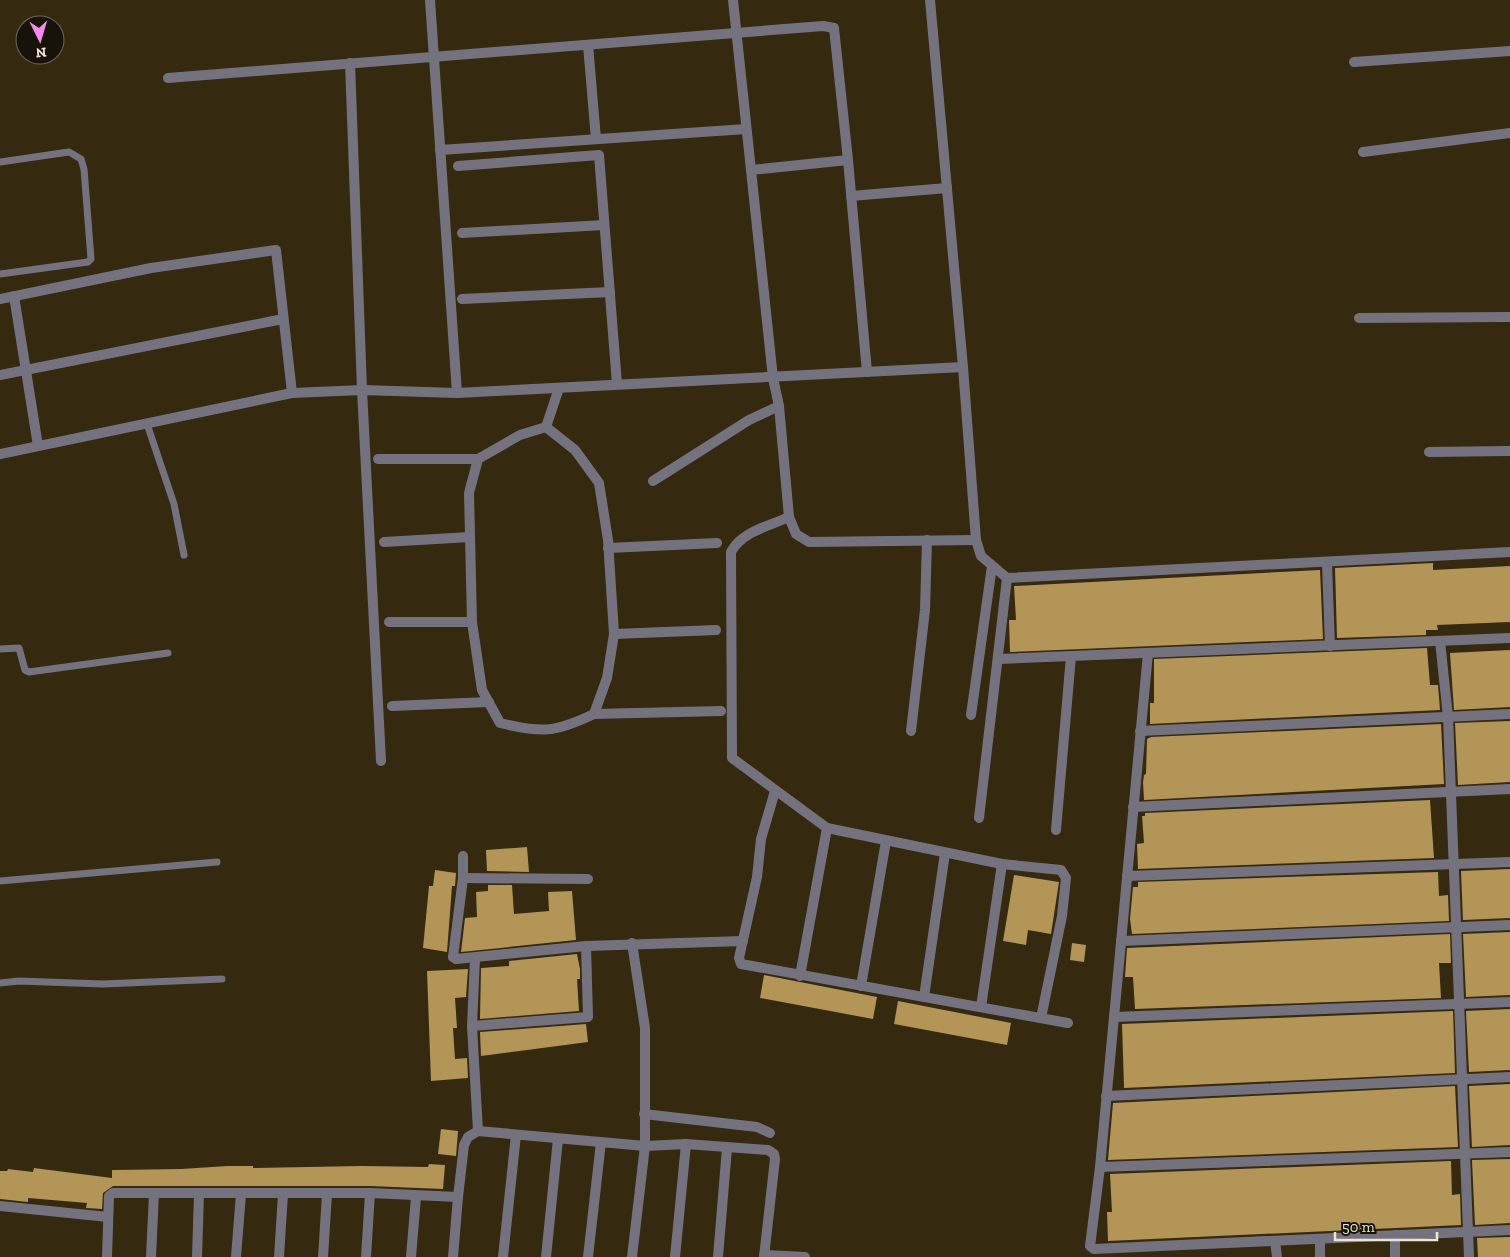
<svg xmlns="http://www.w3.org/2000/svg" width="1510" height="1257" viewBox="0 0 1510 1257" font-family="'Zilla Slab',serif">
<rect width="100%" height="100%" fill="#35290f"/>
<g fill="#b29557">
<path d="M1433 563V570L1510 566V622L1437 625 1438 630H1426V635L1337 638 1335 568Z"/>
<path d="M1320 570 1323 639 1010 652 1009 620H1016L1014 586Z"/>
<path d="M1427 648 1430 685H1438L1440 710 1150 724V703H1154V659Z"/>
<path d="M1510 650V707L1454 710 1450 653Z"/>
<path d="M1510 721V782L1458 785 1455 723Z"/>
<path d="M1441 724 1444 784 1144 800 1143 782 1144 775 1146 774 1147 739 1151 737Z"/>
<path d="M1430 800 1434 858 1138 869 1137 844 1144 843 1142 816H1145V813Z"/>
<path d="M527 847 529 872 487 871 486 850Z"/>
<path d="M1510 869V918L1463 920 1461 871Z"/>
<path d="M435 870 456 873 455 886H452L447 952 423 948 429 886H433Z"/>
<path d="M1438 872 1439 896 1448 895 1449 921 1132 934 1130 919 1133 887H1138V882Z"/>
<path d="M1014 875 1059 882 1051 934 1028 930 1026 945 1003 941Z"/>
<path d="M488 885H512L514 914 549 911 548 892 572 891 576 940 461 952 465 918 477 917 476 892 488 891Z"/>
<path d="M1510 932V995L1466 997 1463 934Z"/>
<path d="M1450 934 1451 963H1439L1441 998 1135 1009 1133 977H1125L1127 948Z"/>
<path d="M1072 943 1086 945 1084 962 1070 960Z"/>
<path d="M577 954 580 969V979H577L579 1011 480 1019 481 968 509 966V961Z"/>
<path d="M468 969 466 997 455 998 457 1028H453L455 1059 467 1058 468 1078 431 1081 427 971Z"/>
<path d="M764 975 877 997 873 1019 760 998Z"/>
<path d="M898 1001 1011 1023 1007 1045 894 1024Z"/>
<path d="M1510 1009V1070L1469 1072 1466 1011Z"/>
<path d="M1453 1011 1455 1073 1124 1088 1122 1024Z"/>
<path d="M586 1024 588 1042 481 1056 480 1032Z"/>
<path d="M1510 1084V1145L1472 1147 1469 1086Z"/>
<path d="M1455 1086 1458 1147 1108 1160 1113 1103Z"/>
<path d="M441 1129 458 1131 456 1156 438 1154Z"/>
<path d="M1510 1159V1223L1475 1225 1472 1160Z"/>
<path d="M1451 1161 1452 1195 1460 1194 1461 1225 1108 1241 1107 1212H1112L1110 1174Z"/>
<path d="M429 1164 445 1165 443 1189 370 1186H113L103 1193 102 1209 86 1208 87 1203 28 1198V1202L0 1199V1171H7L8 1169 33 1172 34 1168 112 1178V1170L181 1169 228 1166H253V1168L362 1166 428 1167Z"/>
<path d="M1510 1237V1257H1478L1477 1238Z"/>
</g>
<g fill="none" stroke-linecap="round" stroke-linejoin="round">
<g stroke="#75727f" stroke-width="7">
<path d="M0 162 69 152 81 159 84 169 91 259 88 262 0 274"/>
<path d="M147 424 174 504 184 555"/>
<path d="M0 649 19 648 25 670 29 672 168 653"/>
<path d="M0 881 217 862"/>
<path d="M0 983 19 981 103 984 222 979"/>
</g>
<g stroke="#75727f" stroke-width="10">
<path d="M430 0 457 393"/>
<path d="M733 0 773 378 779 406 789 517 796 534 809 542 976 540"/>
<path d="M930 0 963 367"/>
<path d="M588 45 596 139"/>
<path d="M1354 62 1510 51"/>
<path d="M350 63 362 390 381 761"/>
<path d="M168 78 823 26 834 28 848 160 867 372"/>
<path d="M440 150 746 129"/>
<path d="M1363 152 1510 133"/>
<path d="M458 166 599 155 617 384"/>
<path d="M751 170 848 160"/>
<path d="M851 196 947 188"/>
<path d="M462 233 604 225"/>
<path d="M14 296 38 446"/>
<path d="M0 299 151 268 276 250 292 393"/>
<path d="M462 299 610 292"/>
<path d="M1359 318 1510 317"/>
<path d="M0 375 283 319"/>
<path d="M546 427 575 450 599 483 608 540 614 634 607 678 594 714C554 733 542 733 500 723L482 690 472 622 469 493 478 459 520 435Z"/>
<path d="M546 427 559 388"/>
<path d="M1429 452 1510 451"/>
<path d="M0 454 292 393 362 390 457 393 963 367 976 540 981 556 1007 578 1510 552"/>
<path d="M378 459H478"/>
<path d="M653 481 749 420 779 406"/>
<path d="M789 517C769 526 741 532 731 552L732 758 827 828 1002 864 1061 870 1066 878 1062 916 1041 1018"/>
<path d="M384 542 470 537"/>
<path d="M608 548 717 543"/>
<path d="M1327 563 1330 646"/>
<path d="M389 622H472"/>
<path d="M614 634 716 630"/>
<path d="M1440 641 1448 717 1469 1257"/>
<path d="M1148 653 1100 1167 1090 1246 1094 1249 1510 1230"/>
<path d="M998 659 1510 638"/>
<path d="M392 706 489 702"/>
<path d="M594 714 721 711"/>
<path d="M971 715 992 566"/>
<path d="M911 731 925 610 927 540"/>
<path d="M1140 731 1510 714"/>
<path d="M775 791 761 839 757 877 739 958 741 964 1068 1023"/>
<path d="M1133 807 1510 789"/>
<path d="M979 818 1007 578"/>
<path d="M1056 830 1071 656"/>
<path d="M463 856V878L453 957 456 959 586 946 743 941"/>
<path d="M1127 876 1510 862"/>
<path d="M463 878 588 879"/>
<path d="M1121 941 1510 925"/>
<path d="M475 958 472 1026 478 1131"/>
<path d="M800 976 827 828"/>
<path d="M861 986 886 841"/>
<path d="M924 997 945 853"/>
<path d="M981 1007 1002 864"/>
<path d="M1114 1017 1510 1002"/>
<path d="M472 1026 588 1017 586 946"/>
<path d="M1106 1096 1510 1077"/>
<path d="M644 1114 757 1127 770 1133"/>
<path d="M1100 1167 1510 1152"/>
<path d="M0 1206 108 1217"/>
<path d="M1395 1235V1257"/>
<path d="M1320 1239V1257"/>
<path d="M1275 1241 1277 1257"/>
<path d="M764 1255 805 1257"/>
<path d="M107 1257 109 1196 113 1193H370L458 1197"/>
<path d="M151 1257 154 1193"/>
<path d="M197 1257 199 1194"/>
<path d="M236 1257 241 1194"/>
<path d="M279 1257 283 1194"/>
<path d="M323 1257 327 1194"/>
<path d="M366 1257 370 1193"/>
<path d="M411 1257 416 1197"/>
<path d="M453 1257 458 1197 464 1145 468 1137 478 1131 645 1146 686 1144 768 1150 774 1154 775 1159 764 1257"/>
<path d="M503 1257 516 1135"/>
<path d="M546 1257 558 1139"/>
<path d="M588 1257 601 1142"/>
<path d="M632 1257 645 1146V1028L632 943"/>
<path d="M675 1257 686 1144"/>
<path d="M718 1257 727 1148"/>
</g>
</g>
<g transform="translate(40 40) rotate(175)"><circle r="24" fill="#181308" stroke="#6d675a"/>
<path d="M0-4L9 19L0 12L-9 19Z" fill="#f689ed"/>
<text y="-8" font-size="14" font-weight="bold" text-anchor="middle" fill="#ede6d6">N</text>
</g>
<path d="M1335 1232v8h102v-8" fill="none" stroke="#ede6d6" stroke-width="2.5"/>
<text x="1342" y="1232" font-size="15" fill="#ede6d6" stroke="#181308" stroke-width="4" paint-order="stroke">50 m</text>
</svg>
